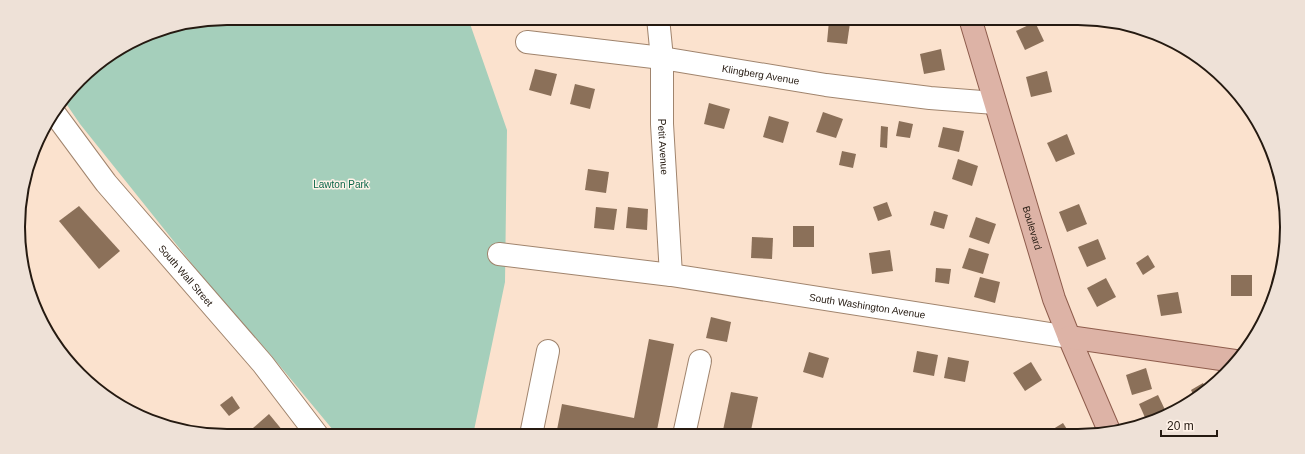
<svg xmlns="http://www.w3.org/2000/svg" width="1305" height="454" viewBox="0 0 1305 454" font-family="Arial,sans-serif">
<rect width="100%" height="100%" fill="#fbe2ce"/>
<path fill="#a5cfbb" d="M227 18H468L507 130 505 282 473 435 338 436 270 354 212 289 80 124 65 102 89 70 147 34Z"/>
<g fill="#8b7059">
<path d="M690 18H709V20L690 19Z"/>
<path d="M900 18H919V19L901 23Z"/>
<path d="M829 21 850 23 847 44 827 42Z"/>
<path d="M1035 22 1044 41 1025 50 1016 31Z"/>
<path d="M941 49 945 70 924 74 920 54Z"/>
<path d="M535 69 557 74 551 96 529 90Z"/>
<path d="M1047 71 1052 92 1031 97 1026 77Z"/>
<path d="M575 84 595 89 590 109 570 104Z"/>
<path d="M709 103 730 109 724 129 704 124Z"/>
<path d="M823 112 843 119 836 138 816 132Z"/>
<path d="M769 116 789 122 783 143 763 137Z"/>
<path d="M899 121 913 124 910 138 896 136Z"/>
<path d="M881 126 888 127 887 148 880 147Z"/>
<path d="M943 127 964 131 959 152 938 147Z"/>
<path d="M1067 134 1075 154 1056 162 1047 143Z"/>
<path d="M842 151 856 154 853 168 839 165Z"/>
<path d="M958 159 978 166 972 186 952 179Z"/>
<path d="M588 169 609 172 606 193 585 190Z"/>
<path d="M887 202 892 216 878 221 873 207Z"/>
<path d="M1079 204 1087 224 1067 232 1059 212Z"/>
<path d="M79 206 120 251 99 269 59 221Z"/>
<path d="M596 207 617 209 614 230 594 228Z"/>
<path d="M628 207 648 209 647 230 626 228Z"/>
<path d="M934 211 948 215 944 229 930 225Z"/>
<path d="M976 217 996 224 989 244 969 237Z"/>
<rect x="793" y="226" width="21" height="21"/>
<path d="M752 237 773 238 772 259 751 258Z"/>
<path d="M1098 239 1106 259 1087 267 1078 247Z"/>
<path d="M969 248 989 254 983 274 962 268Z"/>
<path d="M890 250 893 271 872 274 869 253Z"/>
<path d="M1148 255 1155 267 1143 275 1136 263Z"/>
<path d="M936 268 951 269 949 284 935 282Z"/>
<rect x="1231" y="275" width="21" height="21"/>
<path d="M980 277 1000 282 995 303 974 297Z"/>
<path d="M1106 278 1116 297 1097 307 1087 288Z"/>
<path d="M1178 292 1182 313 1161 316 1157 295Z"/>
<path d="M1264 302H1271L1265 317H1264Z"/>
<path d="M711 317 731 322 727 342 706 338Z"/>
<path d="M649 339 674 344 656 435H556L562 404 634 418Z"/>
<path d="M917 351 938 355 934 376 913 372Z"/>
<path d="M809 352 829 358 823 378 803 372Z"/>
<path d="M948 357 969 361 965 382 944 378Z"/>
<path d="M1031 362 1042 380 1025 391 1013 373Z"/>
<path d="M1146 368 1152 389 1132 395 1126 375Z"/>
<path d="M1203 383 1207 390 1195 398 1191 390Z"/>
<path d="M731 392 758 397 750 435H722Z"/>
<path d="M1158 395 1167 414 1147 422 1139 404Z"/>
<path d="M232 396 240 408 229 416 220 405Z"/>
<path d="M269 414 283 431 277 436H260L253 428Z"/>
<path d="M1063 423 1070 434H1045Z"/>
</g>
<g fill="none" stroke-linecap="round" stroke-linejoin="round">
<defs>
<g id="minor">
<path id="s1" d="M658 18 662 58V124L671 275"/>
<path id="s2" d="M527 42 662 58 826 85 930 98 995 103"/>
<path id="s3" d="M55 114 106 183 263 364 318 436"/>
<path id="s4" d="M499 254 671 275 1069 337"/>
<path d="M531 435 548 351"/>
<path d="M684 435 700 361"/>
</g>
<g id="major">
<path id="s5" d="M970 18 1054 299 1069 337 1110 433"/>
<path d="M1069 337 1235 361"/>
</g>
</defs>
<use href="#minor" stroke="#a0846d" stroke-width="24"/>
<use href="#major" stroke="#8e5c4c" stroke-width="24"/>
<use href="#minor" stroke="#fff" stroke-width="22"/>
<use href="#major" stroke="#ddb3a6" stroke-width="22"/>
</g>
<g text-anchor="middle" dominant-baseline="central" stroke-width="3" stroke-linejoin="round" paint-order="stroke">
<g font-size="10" fill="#251a11" stroke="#fff2e8">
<text stroke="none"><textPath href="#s2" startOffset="236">Klingberg Avenue</textPath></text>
<text stroke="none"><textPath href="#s1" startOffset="129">Petit Avenue</textPath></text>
<text stroke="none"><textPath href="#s5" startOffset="219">Boulevard</textPath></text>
<text stroke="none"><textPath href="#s3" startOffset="208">South Wall Street</textPath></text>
<text stroke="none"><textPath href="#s4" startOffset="372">South Washington Avenue</textPath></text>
</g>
<g font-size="10" fill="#0b6649" stroke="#fff2e8">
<text x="341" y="184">Lawton Park</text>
</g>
</g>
<path d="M0 0H1305V454H0ZM227 25H1078A202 202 0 0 1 1280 227V227A202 202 0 0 1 1078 429H227A202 202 0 0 1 25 227V227A202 202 0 0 1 227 25Z" fill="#eee1d7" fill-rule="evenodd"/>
<path fill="none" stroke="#251a11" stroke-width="2" d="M227 25H1078A202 202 0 0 1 1280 227V227A202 202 0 0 1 1078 429H227A202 202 0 0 1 25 227V227A202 202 0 0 1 227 25Z"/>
<path d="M1161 430v6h56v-6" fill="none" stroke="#251a11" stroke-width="2"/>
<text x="1167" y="430" font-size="12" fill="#251a11" stroke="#fff2e8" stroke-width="3" paint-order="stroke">20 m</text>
</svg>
